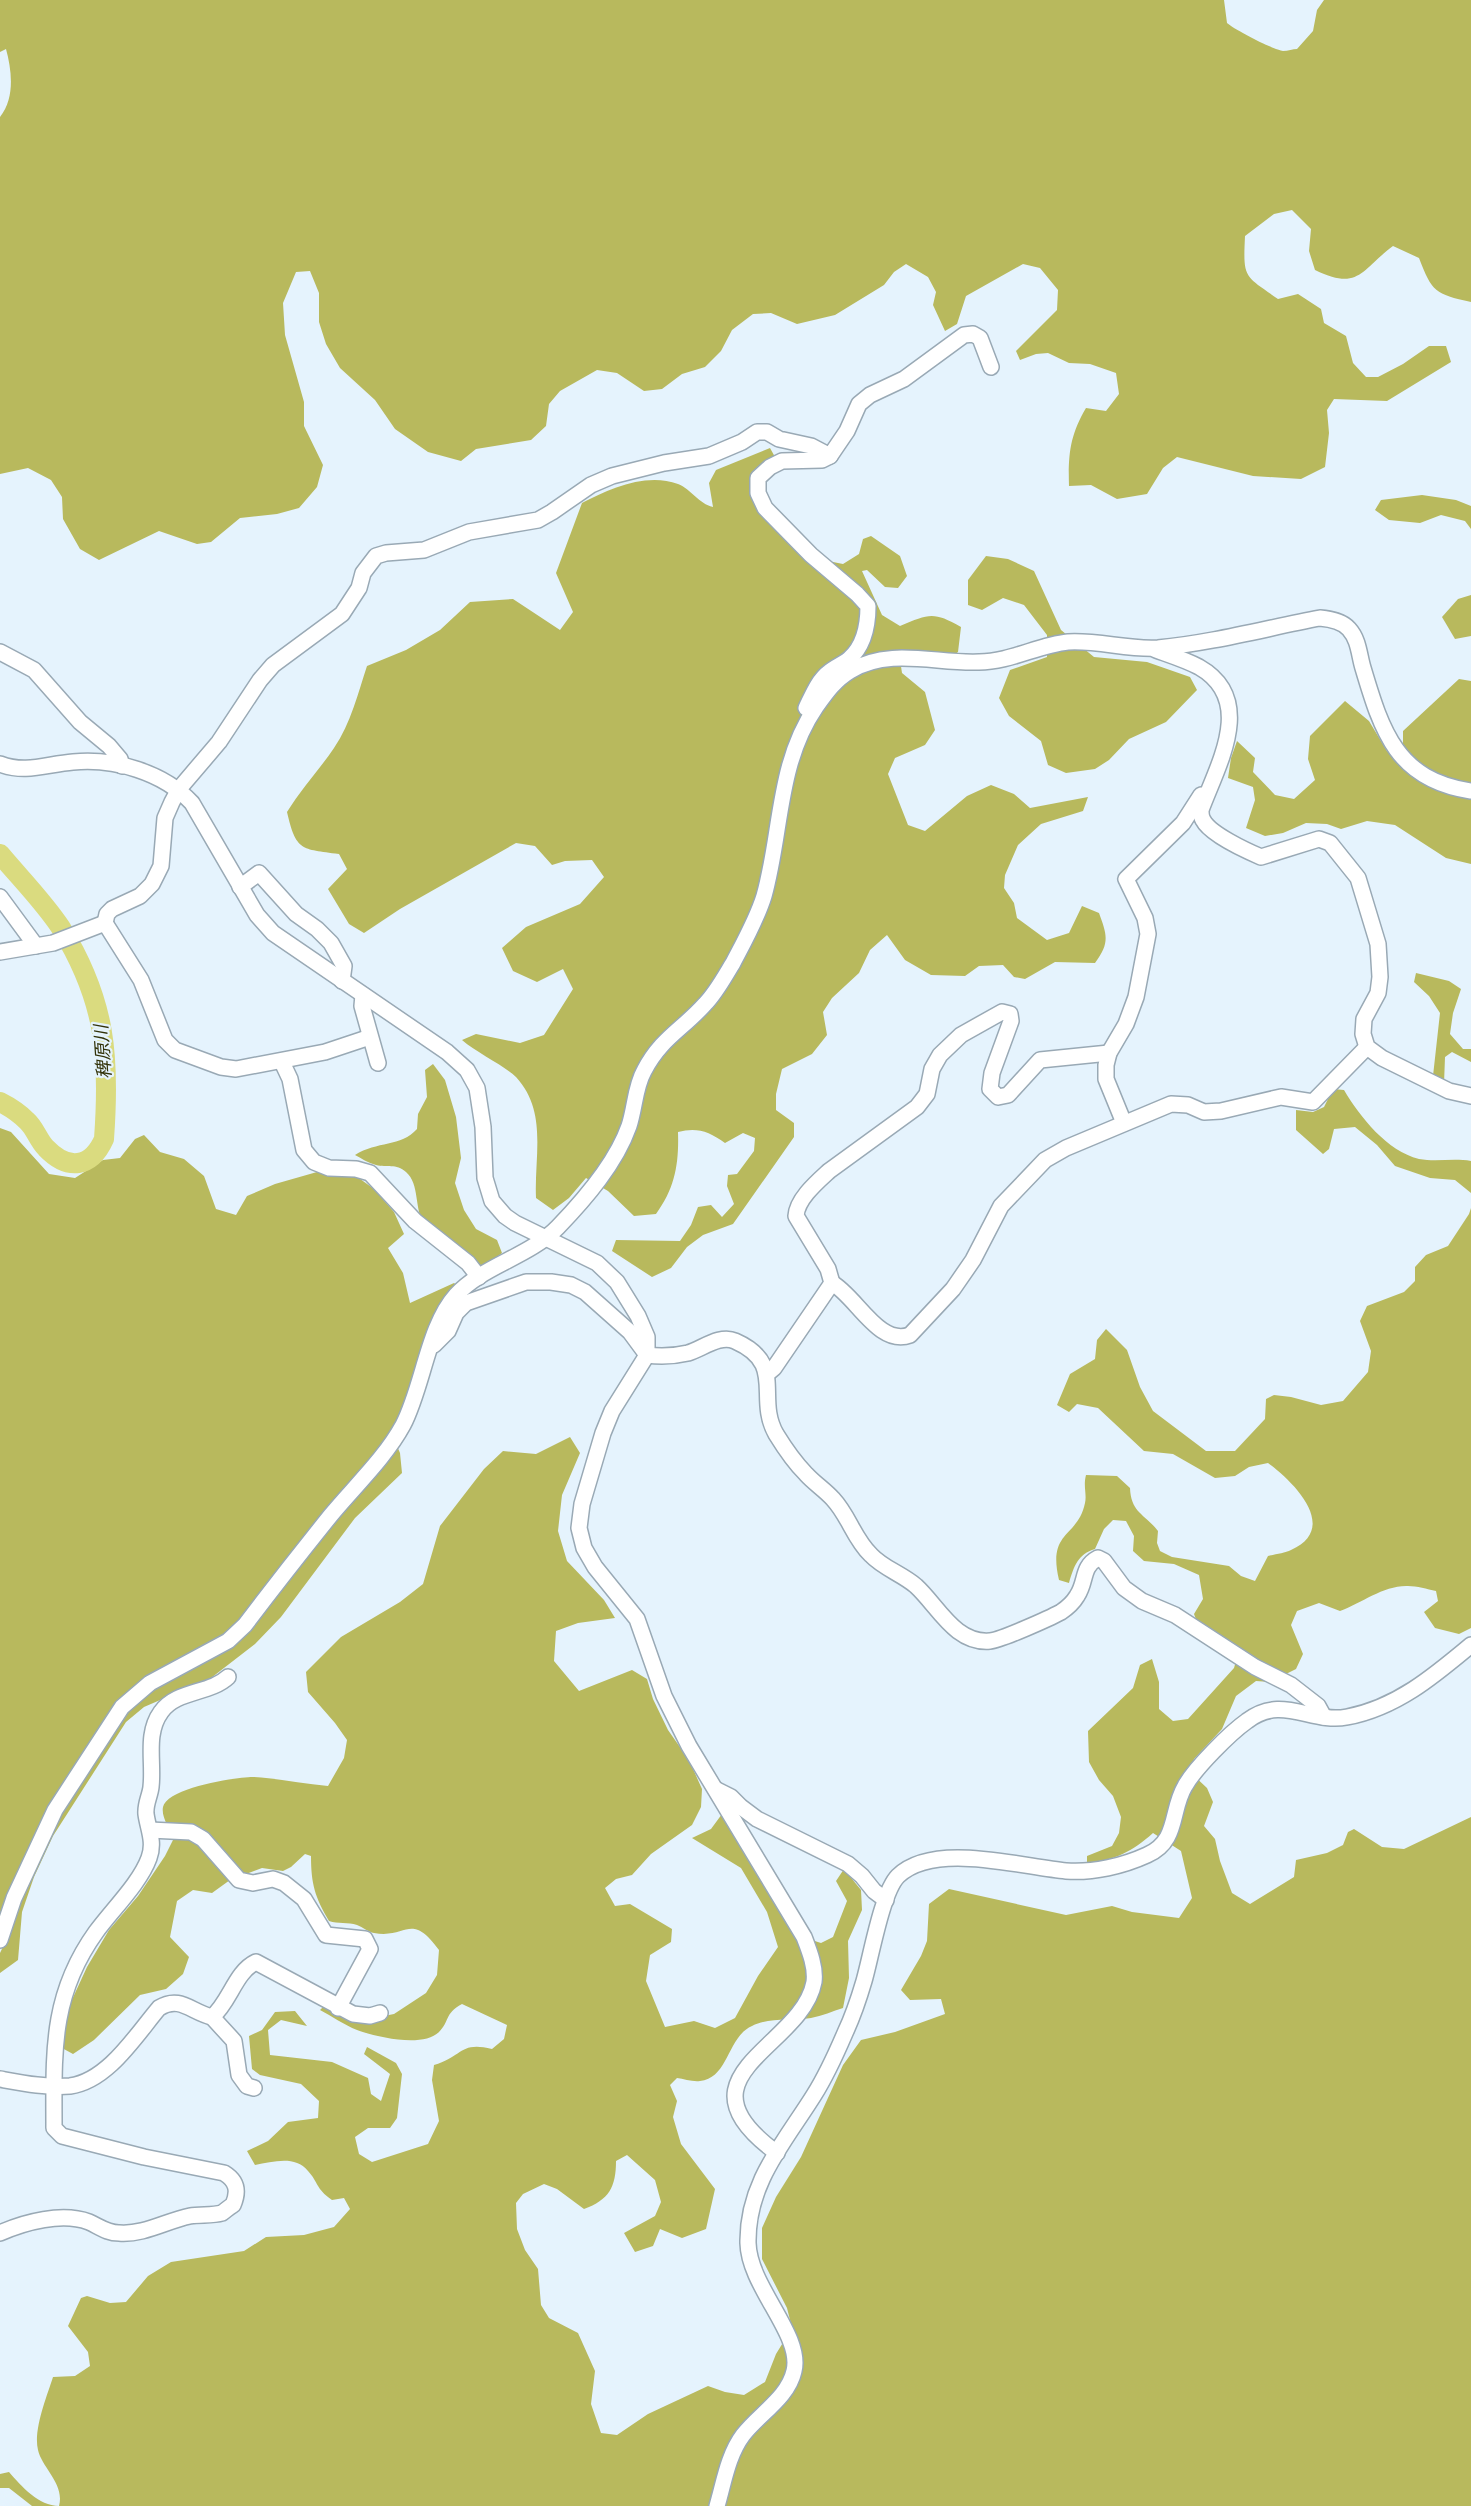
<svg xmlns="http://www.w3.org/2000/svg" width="1471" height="2506" viewBox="0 0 1471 2506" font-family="'Open Sans','Noto Sans JP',sans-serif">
<rect width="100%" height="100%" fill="#e5f3fd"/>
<g fill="#b8b95d">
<path d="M0 0H1224L1227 23C1235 30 1274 50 1283 51 1288 51 1293 49 1297 49L1313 31 1317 10 1324 0H1471V302C1435 294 1432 292 1419 258L1393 246C1360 271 1359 291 1315 270L1309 251 1311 229 1292 210 1274 214 1245 236C1243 279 1244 275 1278 299L1298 294 1321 309 1324 323 1346 336 1353 363 1366 377H1378L1403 364 1429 346H1446L1451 362 1387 401 1334 399 1327 410 1329 433 1325 467 1301 479 1253 476 1177 457 1163 468 1147 494 1117 499 1091 485 1069 486C1068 455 1070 435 1086 408L1106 411 1119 394 1116 373 1090 364 1069 363 1048 353 1036 354 1020 360 1016 351 1057 310 1058 290 1040 268 1023 264 966 296 957 324 945 331 933 305 936 292 928 277 906 264 894 272 884 285 835 315 797 324 771 313 753 314 732 330 721 351 705 367 682 374 662 389 644 391 617 373 597 370 560 391 549 404 546 426 531 440 476 449 461 461 428 452 395 429 375 400 340 368 326 344 319 322V293L310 271 296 272 283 303 285 335 304 402V426L323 465 317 487 299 508 277 514 240 518 211 542 197 544 159 531 99 560 80 549 63 519 62 497 51 480 28 468 0 474V117C15 98 12 71 6 49L0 52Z"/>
<path d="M770 448 775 457 753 489 828 561 843 564 859 554 863 539 871 536 900 556 907 576 898 588 885 587 867 570 862 571 882 615 900 626C929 614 933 611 961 627L958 652 954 655 906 650 899 653 902 673 925 692 935 730 925 745 895 758 888 774 908 825 925 831 967 796 991 785 1014 794 1030 808 1088 797 1083 811 1041 824 1018 845 1005 875 1004 888 1014 903 1017 918 1047 940 1069 933 1082 906 1099 913C1107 935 1110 943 1095 963L1055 962 1025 979 1014 977 1003 965 979 966 965 976 931 975 905 960 887 935 870 950 859 973 832 998 823 1012 827 1035 812 1054 782 1069 776 1094V1110L794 1123V1137L733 1224 703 1235 687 1247 671 1268 652 1277 612 1251 616 1240 680 1241 691 1225 698 1207 711 1205 722 1217 734 1204 727 1186 728 1175 737 1174 754 1151 755 1138 743 1133 725 1143C709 1131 696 1127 678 1132 679 1164 675 1188 656 1214L634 1216 608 1191 586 1178 569 1198 553 1210 536 1198C534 1156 548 1112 516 1077 505 1066 477 1053 462 1040L476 1034 520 1043 544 1035 573 989 563 969 537 982 513 971 502 948 526 927 580 904 604 877 592 860 565 861 552 865 535 846 516 843 400 909 364 933 349 924 328 889 347 869 339 854C301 849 296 851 287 812 302 788 319 770 334 748 351 723 358 693 367 666L406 650 440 630 470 602 513 599 560 630 573 612 556 573 582 503C609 489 646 472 678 484 691 489 699 504 713 507L709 483 716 470Z"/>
<path d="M1422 495 1456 500 1471 506V529L1465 521 1441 515 1420 523 1389 520 1375 510 1381 500Z"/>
<path d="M986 556 1008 559 1034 571 1061 630 1094 657 1147 662 1190 677 1197 690 1166 722 1129 739 1109 760 1095 769 1066 773 1048 765 1041 741 1009 716 999 698 1010 670 1047 657V635L1024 605 1003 598 982 610 968 605V580Z"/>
<path d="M1471 595V636L1455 639 1442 617 1458 599Z"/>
<path d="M1459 679 1471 681V864L1446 858 1395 825 1367 821 1341 829 1327 824 1306 823 1283 833 1265 836 1246 828 1255 800 1253 787 1228 778 1231 758 1237 741 1255 758 1253 772 1275 795 1294 799 1315 780 1308 759 1310 736 1345 701 1369 721 1387 751 1403 748V731Z"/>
<path d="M1416 973 1449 981 1461 989 1453 1013 1450 1034 1463 1049H1471V1062L1452 1052 1445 1057 1444 1084 1433 1076 1440 1013 1429 996 1414 982Z"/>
<path d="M433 1064 445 1080 456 1117 461 1158 455 1183 464 1210 476 1229 497 1240 502 1253 484 1267C465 1255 437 1243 424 1224 414 1209 420 1184 406 1172 396 1163 387 1168 376 1165 368 1163 361 1158 355 1155 377 1141 401 1147 417 1129L418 1114 427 1097 425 1070Z"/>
<path d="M1333 1089 1344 1090C1360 1117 1387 1151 1419 1159 1436 1162 1454 1158 1471 1161V1193L1455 1180 1430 1178 1395 1166 1377 1145 1355 1127 1334 1129 1329 1149 1323 1154 1296 1130V1110L1313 1112 1324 1107Z"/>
<path d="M0 1128 11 1132 49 1174 75 1178 103 1160 120 1158 135 1139 144 1135 160 1152 184 1159 204 1176 216 1209 236 1215 247 1196 275 1184 317 1172 356 1176 374 1189 394 1212 404 1234 388 1248 403 1273 410 1303 454 1283 459 1287 408 1402 391 1432 400 1453 402 1473 355 1518 281 1617 255 1644 211 1678 144 1707 126 1722 53 1836 34 1877 22 1912 18 1960 0 1973V1953L12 1928 0 1925Z"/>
<path d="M1471 1208V1628L1459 1634 1435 1628 1424 1612 1438 1601 1436 1591C1427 1589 1417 1586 1408 1586 1384 1585 1362 1603 1340 1611L1319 1603 1297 1611 1291 1625 1303 1654 1296 1669 1270 1682 1256 1681 1236 1696 1222 1729 1194 1759 1190 1772 1207 1788 1213 1802 1204 1826 1215 1839 1220 1861 1232 1893 1250 1904 1294 1877 1296 1860 1327 1853 1343 1845 1348 1832 1354 1829 1382 1847 1404 1849 1471 1817V2506H32L9 2488H0V2474L9 2472C21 2486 39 2506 59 2506 65 2484 42 2468 38 2450 33 2430 47 2396 53 2377L75 2376 90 2366 88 2352 68 2326 81 2298 87 2296 110 2303 126 2302 148 2276 171 2262 244 2251 266 2237 304 2235 334 2227 350 2209 344 2198 332 2200C315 2188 319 2183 308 2171 295 2155 273 2162 255 2165L247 2151 268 2141 288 2122 318 2118 319 2101 301 2084 260 2075 252 2069 249 2036 262 2030 275 2012 295 2011 307 2026 281 2020 268 2030 270 2055 332 2062 368 2078 371 2094 381 2101 390 2074 364 2054 367 2047 396 2063 402 2074 397 2118 390 2128H368L355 2137 359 2154 372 2162 428 2144 439 2121 432 2080 434 2065C463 2057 459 2041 492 2049L504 2039 507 2025 462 2004C444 2014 450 2021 439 2032 423 2048 376 2037 357 2030 344 2025 332 2016 320 2010L325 2005 369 2019 394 2014 426 1993 437 1975 439 1950C410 1911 408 1939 374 1933 368 1932 363 1927 357 1925 348 1922 338 1924 329 1921 315 1897 311 1884 311 1856L305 1854 291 1867 283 1871 262 1868 230 1880 212 1893 193 1890 177 1901 170 1937 189 1957 183 1974 166 1989 140 1995 94 2040 73 2054 62 2048 70 2004 87 1967 109 1930 138 1896 165 1856 174 1838C170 1830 161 1817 163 1807 167 1788 235 1777 253 1777 278 1778 303 1784 328 1786L344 1758 347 1740 335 1723 308 1692 306 1672 341 1637 400 1602 423 1584 440 1526 484 1469 503 1451 536 1454 570 1437 580 1453 562 1495 558 1531 567 1561 604 1600 615 1618 578 1623 556 1631 554 1661 579 1691 632 1670 647 1679 653 1699 668 1730 689 1760 702 1789 701 1807 692 1825 651 1854 632 1875 616 1879 605 1888 615 1906 630 1904 672 1929 671 1942 650 1955 646 1981 665 2027 694 2021 715 2028 735 2018 758 1976 778 1947 767 1912 741 1868 692 1838 711 1829 722 1814 774 1903 796 1935 821 1943 833 1937 847 1901 836 1881 844 1869 861 1890 862 1910 848 1941 849 1978 843 2008C833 2011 822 2016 811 2018 792 2021 770 2017 752 2026 727 2037 729 2078 700 2081 693 2082 684 2079 677 2078L670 2085 677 2101 673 2117 681 2144 715 2189 706 2229 682 2238 660 2229 653 2246 635 2252 624 2233 655 2216 661 2202 655 2180 627 2155 616 2161C616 2187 609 2200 584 2209L557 2189 544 2184 523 2194 516 2203 517 2229 525 2250 538 2269 541 2305 549 2318 578 2333 595 2371 591 2404 601 2433 617 2435 648 2414 708 2386 725 2392 744 2395 765 2382 776 2354 792 2328 787 2308 762 2259V2228L776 2197 801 2157 843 2065 861 2040 895 2032 945 2014 941 1999 910 2000 901 1990 921 1956 927 1941 929 1904 949 1889 1066 1915 1112 1906 1132 1912 1179 1918 1192 1898 1181 1851 1153 1833C1132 1852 1115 1860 1087 1863V1856L1112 1846 1119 1833 1121 1817 1113 1796 1099 1780 1089 1762 1088 1731 1133 1688 1140 1665 1152 1659 1159 1682V1709L1173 1721 1188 1719 1234 1668 1239 1651 1211 1629 1197 1622 1194 1614 1203 1599 1199 1575 1174 1564 1144 1561 1133 1551 1134 1536 1126 1521 1113 1520 1104 1529 1095 1549C1078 1554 1074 1566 1069 1583L1059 1580C1047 1530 1078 1538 1085 1503 1087 1494 1083 1486 1086 1475L1117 1476 1130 1488C1131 1513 1145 1514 1158 1531L1157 1543 1160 1551 1172 1557 1229 1566 1241 1576 1255 1581 1268 1556C1276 1554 1285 1553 1291 1550 1340 1528 1294 1482 1268 1463L1249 1467 1235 1476 1215 1478 1173 1454 1144 1451 1098 1408 1077 1404 1069 1412 1057 1405 1070 1374 1095 1359 1097 1340 1106 1329 1127 1350 1140 1387 1153 1411 1206 1451H1235L1265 1419 1266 1399 1274 1395 1291 1397 1321 1405 1343 1401 1368 1372 1371 1351 1360 1321 1367 1306 1404 1292 1415 1281V1267L1426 1255 1448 1246 1469 1214Z"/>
</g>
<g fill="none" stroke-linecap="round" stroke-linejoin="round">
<path stroke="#dadb7f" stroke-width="20" d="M0 854C20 878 44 902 61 928 106 1001 110 1057 104 1139 91 1168 68 1171 46 1148 38 1140 35 1128 27 1121 19 1113 10 1107 0 1102"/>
<defs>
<g id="minor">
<path d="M1156 650C1170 655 1186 660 1199 667 1257 700 1217 766 1201 810 1201 813 1201 817 1203 820 1210 834 1247 851 1261 857L1319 839 1330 843 1358 878 1378 944 1380 977 1378 993 1364 1019 1363 1034 1367 1047 1382 1058 1449 1091 1471 1096"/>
<path d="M0 652 34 670 80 722 109 746 120 759 122 766"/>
<path d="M806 708C812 696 818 680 829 672 835 667 843 664 849 659 864 646 868 625 868 606L857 594 811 555 765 508 758 493V478L770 467 782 461 822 460 830 456 847 431 859 404 870 395 904 379 964 335 973 334 980 338 991 367"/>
<path d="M0 764C26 774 47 764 73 762 114 758 163 772 192 803L257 915 273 933 447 1052 467 1070 477 1088 483 1127 485 1178 492 1201 505 1216 515 1223 597 1263 617 1282 638 1316 647 1337V1355L612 1411 603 1433 582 1504 579 1528 584 1548 595 1567 637 1619 664 1696 689 1746 804 1937C809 1950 816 1967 814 1982 802 2048 669 2075 777 2153"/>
<path d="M240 887 259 873 296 914 317 929 331 943 344 966 342 981"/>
<path d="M0 897 36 946"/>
<path d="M105 923 107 914 112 909 140 896 152 884 161 866 165 818 172 802 179 789 219 742 260 680 273 665 342 614 359 588 363 573 376 556 386 553 424 550 469 532 538 520 552 512 591 485 612 476 664 463 709 456 742 442 757 432H767L779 439 811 446 830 456"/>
<path d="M105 923 141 980 165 1040 175 1050 221 1067 236 1069 325 1052 370 1037"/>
<path d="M0 952 53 943 105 923"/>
<path d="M363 995 362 1006 378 1063"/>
<path d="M282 1062 290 1079 304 1150 314 1162 329 1168 356 1169 370 1173 415 1221 468 1263 479 1277"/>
<path d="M1124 1123 1106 1079V1065L1109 1053 1126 1024 1136 997 1148 934 1145 918 1126 879 1183 823 1201 795"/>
<path d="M832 1283C856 1296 879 1347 910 1335L953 1289 973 1260 1001 1206 1045 1160 1066 1148 1171 1104 1188 1105 1204 1112 1221 1111 1281 1097 1313 1102 1367 1047"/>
<path d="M434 1345 448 1331 456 1313 466 1303 526 1282H551L571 1285 585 1292 630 1332 647 1355C661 1357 675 1356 688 1353 702 1349 720 1334 735 1341 787 1364 755 1397 776 1434 784 1447 795 1463 806 1474 814 1483 825 1490 833 1499 849 1516 854 1539 871 1555 883 1568 902 1574 916 1586 938 1606 955 1644 990 1641 1001 1640 1050 1618 1061 1612 1067 1608 1074 1601 1077 1596 1087 1581 1081 1567 1098 1558L1104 1561 1124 1588 1142 1601 1175 1615 1255 1667 1291 1685 1318 1706 1324 1717"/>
<path d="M768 1373 774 1368 832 1283 828 1269 796 1216C797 1199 817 1182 829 1171L917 1107 927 1094 932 1069 940 1055 961 1035 1002 1012 1010 1014 1011 1021 992 1073 990 1089 998 1097 1008 1095 1040 1060 1109 1053"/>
<path d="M717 1790 731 1797 741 1807 757 1819 848 1864 862 1876 874 1891 886 1900"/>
<path d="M150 1830 191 1832 203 1839 239 1880 253 1883 273 1879 284 1883 304 1899 326 1935 365 1939 370 1949 338 2008"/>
<path d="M0 1940 14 1898 55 1810 122 1707 150 1683 228 1641 245 1625C273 1588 302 1551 331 1515 355 1486 385 1458 403 1425 423 1387 428 1326 456 1295 484 1265 529 1257 558 1227 586 1198 616 1163 629 1126 635 1108 635 1087 644 1071 661 1038 683 1029 705 1004 716 993 725 976 733 963 744 942 757 919 764 896 782 832 777 764 816 707 826 693 835 680 850 671 890 647 936 664 979 662 1010 662 1038 645 1068 642 1098 640 1128 650 1158 648 1212 643 1267 628 1320 618 1331 619 1342 621 1349 629 1359 640 1359 655 1363 668 1382 732 1397 780 1471 791"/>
<path d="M212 2017 234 2041 239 2075 247 2086 254 2088"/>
<path d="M0 2079C22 2083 47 2088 70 2086 108 2081 136 2035 159 2008 180 1995 191 2012 212 2017 230 2002 235 1972 256 1962L353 2014 370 2016 380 2013"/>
<path d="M0 2233C25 2222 62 2212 89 2222 100 2227 107 2233 119 2233 144 2235 166 2221 190 2216 200 2214 212 2216 222 2213 225 2211 229 2207 233 2205 239 2191 237 2181 224 2173L144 2157 62 2136 54 2128C54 2054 50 1996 96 1932 112 1910 140 1883 149 1858 155 1842 148 1829 146 1814 145 1804 150 1796 151 1787 154 1762 145 1734 161 1712 176 1690 210 1694 228 1677"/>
<path d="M717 2506C724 2482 728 2455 743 2435 759 2414 788 2398 794 2371 803 2335 749 2287 748 2243 747 2183 784 2143 814 2095 826 2076 836 2054 845 2033 853 2016 859 1998 864 1981 871 1957 882 1892 898 1876 934 1841 1021 1867 1066 1871 1093 1873 1123 1866 1147 1855 1179 1841 1170 1811 1185 1786 1195 1768 1230 1733 1247 1721 1282 1694 1311 1724 1347 1717 1396 1708 1434 1676 1471 1645"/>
</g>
</defs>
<use href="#minor" stroke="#99a9b5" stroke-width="18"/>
<use href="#minor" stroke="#fff" stroke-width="15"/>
</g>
<g text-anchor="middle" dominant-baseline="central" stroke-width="4.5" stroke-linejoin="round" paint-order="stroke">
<g font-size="18" font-style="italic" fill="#323209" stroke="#e5f3fd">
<text transform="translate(102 1052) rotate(-94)">稗原川</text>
</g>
</g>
</svg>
